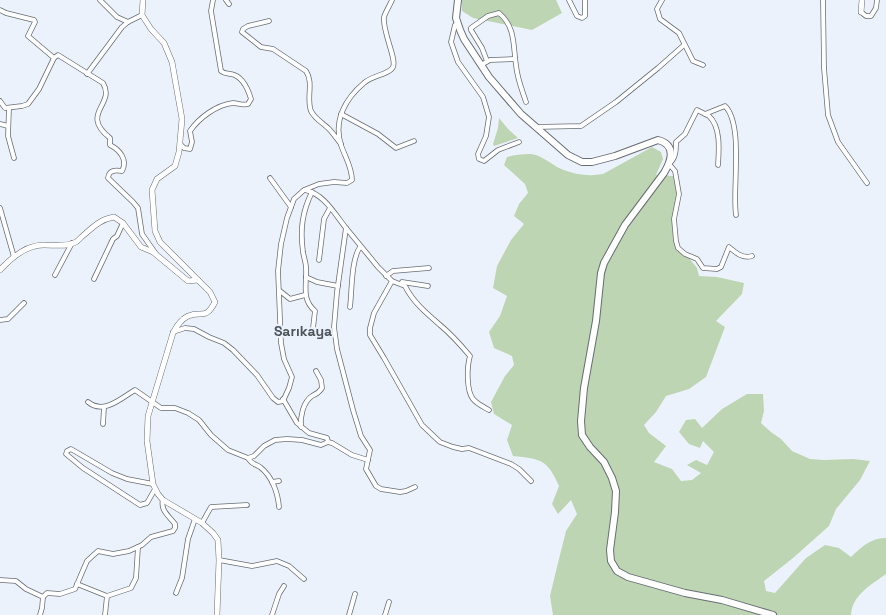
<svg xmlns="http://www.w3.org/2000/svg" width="886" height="615" viewBox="0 0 886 615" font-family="'Space Grotesk',sans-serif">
<rect width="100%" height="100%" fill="#ecf2fb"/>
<g fill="#bdd5b2">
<path d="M462 0H556L562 13 532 30 473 18 462 11Z"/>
<path d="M499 118 508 129 518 138 494 146 493 144 498 128Z"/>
<path d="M652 147 661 152 663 159 656 175 673 176 677 194 673 222 677 246 689 258 697 268 699 276 717 277 744 283 742 294 716 321 725 327 706 377 689 389 666 396 656 412 644 425 649 433 666 446 654 462 672 469 681 481 692 480 701 473 687 465 696 460 707 465 714 452 703 441 700 448 689 444 679 432 686 420 695 419 702 428 722 409 747 394H763L764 411 761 423 771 432 781 439 792 451 810 459 824 460 853 459 870 461 860 480 836 509 829 526 793 558 764 581 766 591 775 593 806 558 825 545 839 548 851 557C860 548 872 537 886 538V574C871 585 852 595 851 615H553L550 596 556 571 566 531 577 514 571 500 558 514 552 504 559 486C547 459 541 459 513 456L507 440 512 425 494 414 491 402 505 376 514 365 512 356 494 348 489 332 500 316 507 296 493 288 497 266 511 240 524 224 514 216 519 204 528 193 525 184 504 165 507 157C514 155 522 154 529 154 539 154 549 162 557 167 571 174 588 177 603 174Z"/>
</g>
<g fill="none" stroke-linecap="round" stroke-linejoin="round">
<defs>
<g id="minor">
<path d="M100 0 117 17 128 22"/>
<path d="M226 0 229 4"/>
<path d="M569 0 577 16 582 18 585 16V0"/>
<path d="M662 0 657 9 660 19 679 33 693 61 703 65"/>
<path d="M823 0 824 68 828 115 838 142 867 183"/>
<path d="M0 10 6 13 34 20 35 22 28 36 54 58"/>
<path d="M861 12 866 16H871L876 8 877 0"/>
<path d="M269 21 248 26 243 29 242 32 261 47 273 49 306 71C314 83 306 98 311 111 315 119 323 123 329 129 333 133 337 139 341 144"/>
<path d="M455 25 451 42 458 62 483 97 489 117 486 136 478 154 479 159 484 161 498 150 519 142"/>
<path d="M487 61 482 48 471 30V28L488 16 499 13C516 27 513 47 516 65 517 78 522 90 526 102"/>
<path d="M481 65 490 60 515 59"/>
<path d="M87 74 122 27 128 22 142 15"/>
<path d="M0 101 5 108 22 106 28 104 39 89 54 58 58 55 103 83C116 105 79 113 110 138V145C120 150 128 160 122 171 115 170 109 170 108 178L133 202 138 208 142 234 156 254"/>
<path d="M9 108 8 136 14 158"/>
<path d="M341 114 378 134 396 148 414 141"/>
<path d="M705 114 725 106C744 125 732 189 736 215"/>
<path d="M0 124 8 126"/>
<path d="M535 127 581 126 616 102 658 68 684 45"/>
<path d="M180 144 184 148 190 149 192 142 190 131C199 118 216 105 233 103 238 103 243 106 248 104L251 99C248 89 243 76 231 74 226 73 225 74 221 71L211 11 213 0"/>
<path d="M718 165C719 150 721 127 709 116 705 114 701 112 697 110L685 134 676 142C676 151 676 158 669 164L675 171 679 194 674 219 676 241 678 248 685 254 697 259 703 268 717 269 721 267 729 247C736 253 743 259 752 256"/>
<path d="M270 178 291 207"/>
<path d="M305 190C324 194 334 213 346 228L337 292 334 327 337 349 353 410 361 436 370 450 366 469 376 486 381 489 400 492 406 491 415 487"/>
<path d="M312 192C302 212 300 230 303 252 304 258 306 263 306 268 307 285 301 299 315 311L313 328"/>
<path d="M0 208 14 257"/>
<path d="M346 228 378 267 392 281 374 313 370 328V335L384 358 422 425 440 442 453 447 462 449 469 448 511 464 519 469 531 481"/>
<path d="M319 260 324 219 330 208"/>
<path d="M55 275 72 243"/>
<path d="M386 276 393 271 429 268"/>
<path d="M306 277 317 282 338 286"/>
<path d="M94 279 113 239 117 236 123 223"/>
<path d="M392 281 405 286C413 302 426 313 440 325 451 334 460 344 470 356 467 366 466 390 473 399 477 404 484 407 489 410"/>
<path d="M402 282 428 286"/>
<path d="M280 291 290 299 305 295"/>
<path d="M350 307C352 291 351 260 360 247"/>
<path d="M0 320 8 319 24 303"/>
<path d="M173 332 185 328 194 329 209 337 224 343 233 350 257 375 273 398 278 402 283 401 289 388 292 377 284 359 281 343 278 271 281 244 287 218 294 199 304 190 319 184 334 182 347 183 352 180C352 167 345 157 341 145 333 120 346 98 364 83 371 76 390 74 393 67 397 59 382 31 384 17 386 11 390 5 392 0"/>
<path d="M88 402C104 415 121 398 135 390L161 408H175L188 413 199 420 211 435 228 450 248 458 254 456 264 446 275 440 287 439 302 440 321 445 328 442 327 438 309 433 297 423 283 399"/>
<path d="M103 424 104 407"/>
<path d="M301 427C300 417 303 402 312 396 316 394 319 393 322 388L321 380 316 371"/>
<path d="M328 442 332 443 352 455 368 460"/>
<path d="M248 458C252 465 254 463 260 467 272 476 278 493 279 507"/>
<path d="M272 482 279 481"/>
<path d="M153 484 127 479 112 473 71 449 67 451 66 454 83 468 140 505 147 503 155 489"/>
<path d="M202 523 211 507 247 505"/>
<path d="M219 560 252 566 277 561 289 566 304 579"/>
<path d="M0 580 16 581 26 589 43 597"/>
<path d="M77 584 107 596 131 588 136 578 138 547"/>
<path d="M176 593 182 578 188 539 195 519"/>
<path d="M40 615 42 608 43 597 47 593 60 594 75 589 87 561 98 551 113 554 129 551 142 545 151 537 173 531 175 528V524C169 516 160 510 163 500"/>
<path d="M105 615 107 596"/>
<path d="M272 615 279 594 284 586"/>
<path d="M349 615 355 594"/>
<path d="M385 615 389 602"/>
</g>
<g id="tertiary">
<path d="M143 0 142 15 151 29 164 43 172 62 182 119 179 152 175 166 157 179 152 190 155 231 160 242 210 292 215 302C205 321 202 310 188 316 182 319 176 327 173 333L148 416 147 441 153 484 158 494 163 500 202 523 213 533 218 540 219 560 217 615"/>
<path d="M861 12 862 0"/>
<path d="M0 270C11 258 28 244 45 245 55 245 67 247 76 242 79 240 82 236 85 234 95 225 102 219 114 217L123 223 141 247 153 252 188 281 198 280"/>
</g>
<path id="secondary" d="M458 0 456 18 460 30 464 39 489 77 521 114 568 155 582 162H592L615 156 658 140C677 145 671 161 664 173L625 225 604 263 601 273 596 321 584 388 581 421 582 435 590 447 604 462 612 478 616 491 615 512 610 550 611 561 617 571 628 577 685 593 722 600 773 615"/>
</defs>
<use href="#minor" stroke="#676d74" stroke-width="5.5"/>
<use href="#tertiary" stroke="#676d74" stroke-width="6"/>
<use href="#secondary" stroke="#676d74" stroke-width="8"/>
<use href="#minor" stroke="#fff" stroke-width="4"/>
<use href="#tertiary" stroke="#fff" stroke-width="5"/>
<use href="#secondary" stroke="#fff" stroke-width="6"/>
</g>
<g text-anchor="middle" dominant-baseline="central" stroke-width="4" stroke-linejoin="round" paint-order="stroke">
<g font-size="14" font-weight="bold" fill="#4e545b" stroke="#ecf2fb">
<text x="303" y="331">Sarıkaya</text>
</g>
</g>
</svg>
